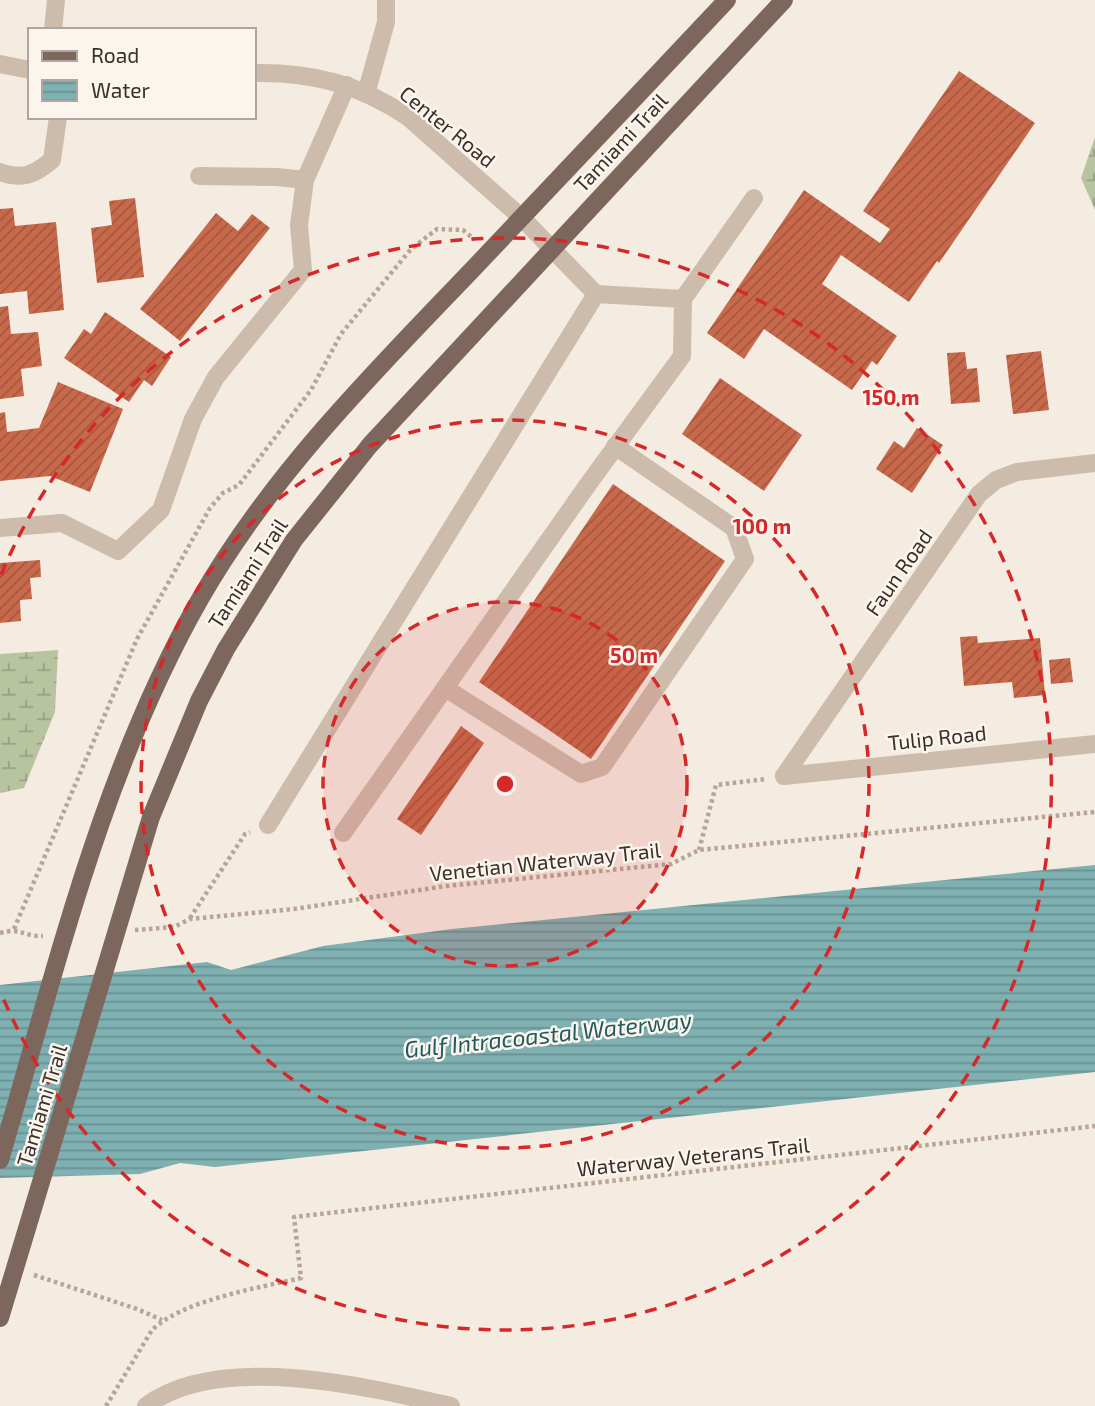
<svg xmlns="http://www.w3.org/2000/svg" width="1095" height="1406" viewBox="0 0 1095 1406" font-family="'Exo 2',sans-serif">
<defs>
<pattern id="wetland-marsh" width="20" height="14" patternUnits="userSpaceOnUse" patternTransform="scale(1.75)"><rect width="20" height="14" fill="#b8c4a0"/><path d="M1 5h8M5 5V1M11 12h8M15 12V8" fill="none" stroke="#97a083"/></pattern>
<pattern id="water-rules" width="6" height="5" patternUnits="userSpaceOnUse" patternTransform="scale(1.75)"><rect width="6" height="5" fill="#7fb0b2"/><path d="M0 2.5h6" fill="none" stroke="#699091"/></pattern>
<pattern id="building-hatch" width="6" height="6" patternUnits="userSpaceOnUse" patternTransform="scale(1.75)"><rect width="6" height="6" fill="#c8694b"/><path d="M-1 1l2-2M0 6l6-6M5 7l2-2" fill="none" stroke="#a4573f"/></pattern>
</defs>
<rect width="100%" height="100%" fill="#f4ebe1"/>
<g fill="url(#wetland-marsh)">
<path d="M1095 137V210L1081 178Z"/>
<path d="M58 650 55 712 24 788 0 793V654Z"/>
</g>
<path fill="url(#water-rules)" d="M1095 865V1072L215 1167 180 1163 140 1174 0 1178V985L207 962 231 970 323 946 452 929Z"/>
<g fill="url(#building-hatch)">
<path d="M959 71 1035 123 939 263 937 261 909 302 841 255 822 284 897 336 877 365 872 361 852 390 764 329 744 359 707 333 804 190 880 243 890 229 863 211Z"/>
<path d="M135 198 144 277 97 283 91 228 112 225 109 201Z"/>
<path d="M13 208 15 226 56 222 64 310 29 314 27 291 0 294V209Z"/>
<path d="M216 213 238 231 252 214 270 228 180 341 140 309Z"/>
<path d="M8 306 11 334 38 332 42 366 21 369 24 396 0 399V307Z"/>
<path d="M105 312 171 357 152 386 144 380 129 402 64 358 84 329 91 334Z"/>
<path d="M1041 351 1049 410 1013 414 1006 355Z"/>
<path d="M965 352 967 369 977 368 980 402 951 404 947 353Z"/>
<path d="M720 378 802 435 764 491 682 434Z"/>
<path d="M58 382 123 409 90 492 50 476 0 481V413L5 412 7 432 39 428Z"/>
<path d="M917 428 943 445 912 493 876 469 894 441 904 448Z"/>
<path d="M613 484 725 561 591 759 479 682Z"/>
<path d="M40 560 41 577 30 578 32 599 20 600 21 621 0 623V563Z"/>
<path d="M977 636 978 643 1040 638 1045 695 1014 698 1012 682 964 686 960 637Z"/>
<path d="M1070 658 1073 682 1051 684 1049 660Z"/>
<path d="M461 726 484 743 421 835 397 819Z"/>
</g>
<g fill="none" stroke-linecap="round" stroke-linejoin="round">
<g stroke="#b9a596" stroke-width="4.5" stroke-dasharray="3.5 3.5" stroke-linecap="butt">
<path d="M699 850 716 785 766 779"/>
<path d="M190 918 245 834 250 832"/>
<path d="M14 929 137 639 210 508 223 493 239 485 311 390 341 334 411 249 437 229 463 230 475 240"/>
<path d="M135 930 174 927 190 919 294 909 446 886 671 864 699 850 1095 812"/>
<path d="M0 933C21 927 24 937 43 936"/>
<path d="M34 1275 137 1309 162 1320"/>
<path d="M106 1406 152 1330C183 1300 258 1288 301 1278L294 1217 1095 1126"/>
</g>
<g stroke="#cdbbac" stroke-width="18">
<path d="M53 30 56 0"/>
<path d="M0 64 30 70"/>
<path d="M254 73C312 72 359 84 408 117L522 218 596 294 268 825"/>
<path d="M366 94 386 22V0"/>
<path d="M0 172C23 180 34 175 52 160L58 117"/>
<path d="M199 176 277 177 305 180"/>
<path d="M683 299 754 198"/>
<path d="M0 528 62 523 118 551 161 510 193 419 216 377 303 270 299 225 305 180 347 85"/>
<path d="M445 688 581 774 602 767 745 559 734 528 615 446"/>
<path d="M784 776 979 494 996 480 1017 472 1095 463"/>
<path d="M784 776 1095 744"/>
<path d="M343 833 589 483 682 356 683 299 596 294"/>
<path d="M146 1406C219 1351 369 1387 451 1406"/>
</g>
<g stroke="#7d675c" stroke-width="18">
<path d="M0 1160C56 970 101 773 200 599 271 475 374 372 472 270 557 181 642 90 727 0"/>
<path d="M0 1318 151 817 199 701 226 649 294 540 370 445 784 0"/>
</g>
</g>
<circle cx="505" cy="784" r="182" fill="#d62828" fill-opacity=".12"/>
<g fill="none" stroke="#d62828" stroke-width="3.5" stroke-dasharray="12 9">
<circle cx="505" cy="784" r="182"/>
<circle cx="505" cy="784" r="364"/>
<path d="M1 575A546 546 0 1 1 1 993"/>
</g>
<g text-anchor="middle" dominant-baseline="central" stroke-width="5" stroke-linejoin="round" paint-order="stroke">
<g font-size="21" fill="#3b302b" stroke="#fbf5ee">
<text transform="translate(448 126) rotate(39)">Center Road</text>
<text transform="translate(620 142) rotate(-47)">Tamiami Trail</text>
<text transform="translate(898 572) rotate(-55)">Faun Road</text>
<text transform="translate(247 573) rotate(-57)">Tamiami Trail</text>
<text transform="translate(937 737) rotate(-6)">Tulip Road</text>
<text transform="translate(545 861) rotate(-6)">Venetian Waterway Trail</text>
<text transform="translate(41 1105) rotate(-73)">Tamiami Trail</text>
<text transform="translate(693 1156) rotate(-6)">Waterway Veterans Trail</text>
</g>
<g font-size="23" font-style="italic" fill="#1f5a5e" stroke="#fbf5ee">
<text transform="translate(548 1034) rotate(-6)">Gulf Intracoastal Waterway</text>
</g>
</g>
<circle cx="505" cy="784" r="10" fill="#d62828" stroke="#fbf5ee" stroke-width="3.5"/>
<g font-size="21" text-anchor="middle" font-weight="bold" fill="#d62828" stroke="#fbf5ee" stroke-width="5" stroke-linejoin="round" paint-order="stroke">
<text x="891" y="405">150 m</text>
<text x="762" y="534">100 m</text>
<text x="634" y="663">50 m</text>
</g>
<rect x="28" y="28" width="228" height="91" fill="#fbf5ee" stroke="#aea6a0" stroke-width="2"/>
<rect x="42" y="51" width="35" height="10" fill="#7d675c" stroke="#aea6a0" stroke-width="2"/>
<text x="91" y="63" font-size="21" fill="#3b302b">Road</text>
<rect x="42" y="80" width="35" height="21" fill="url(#water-rules)" stroke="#aea6a0" stroke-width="2"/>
<text x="91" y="98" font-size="21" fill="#3b302b">Water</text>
</svg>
